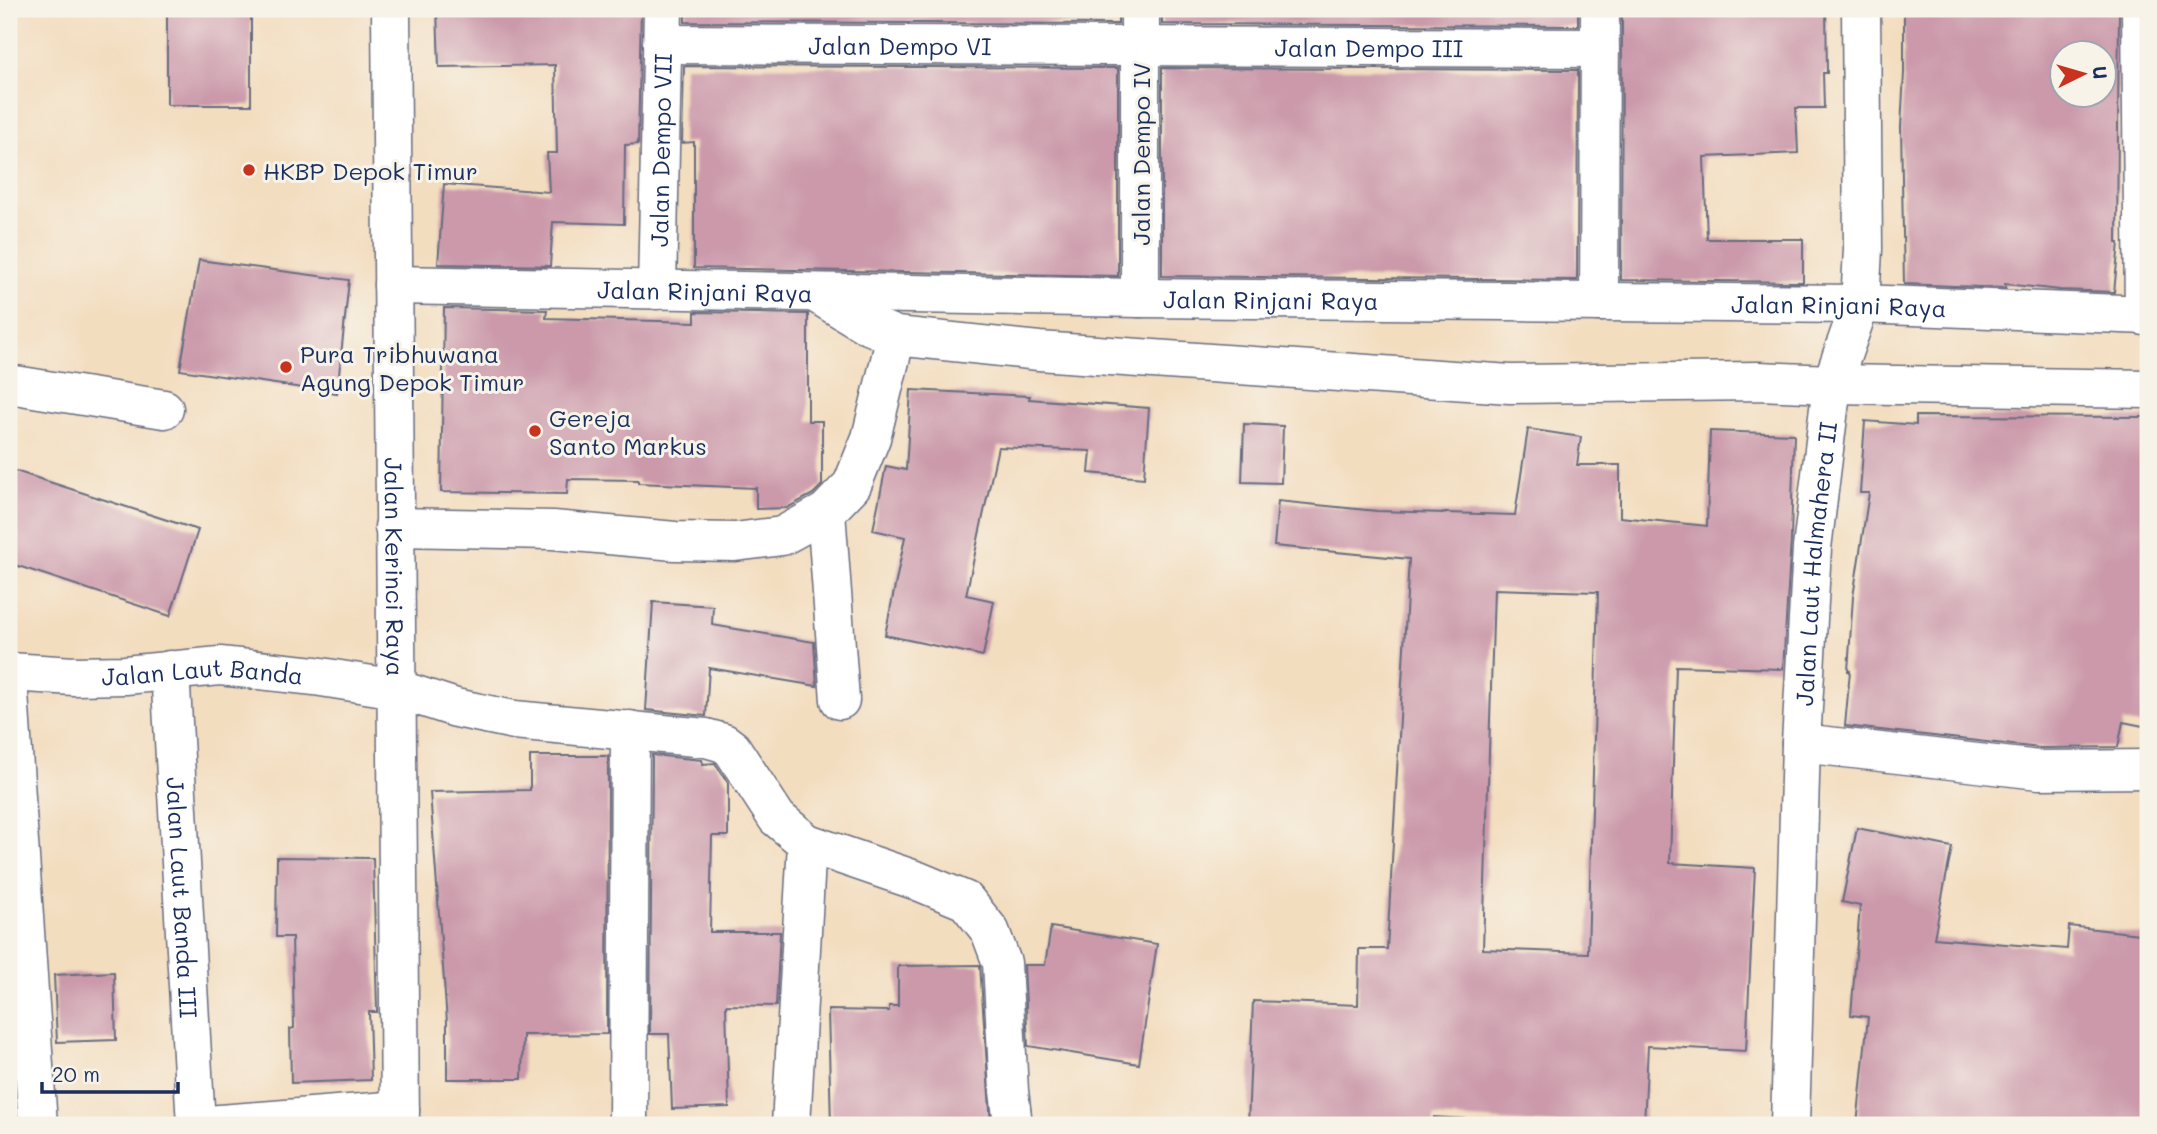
<svg xmlns="http://www.w3.org/2000/svg" width="2157" height="1134" viewBox="0 0 2157 1134" font-family="Mali,sans-serif">
<rect width="100%" height="100%" fill="#f7f3e8"/>
<filter id="ink" filterUnits="userSpaceOnUse"><feTurbulence type="fractalNoise" baseFrequency=".0143" numOctaves="2"/><feDisplacementMap in="SourceGraphic" scale="14" xChannelSelector="R" yChannelSelector="G"/><feConvolveMatrix kernelMatrix="1 2 1 2 8 2 1 2 1" color-interpolation-filters="sRGB"/></filter>
<filter id="wash" filterUnits="userSpaceOnUse"><feTurbulence type="fractalNoise" baseFrequency=".00686" numOctaves="4" result="noise"/><feDisplacementMap in="SourceGraphic" scale="28" xChannelSelector="R" yChannelSelector="G"/><feGaussianBlur stdDeviation="1.57" result="paint"/><feColorMatrix in="noise" values="0 0 0 0 0 0 0 0 0 0 0 0 0 0 0 0 0 1.4 0 .05"/><feComposite in="paint" operator="in"/></filter>
<g filter="url(#wash)">
<rect width="100%" height="100%" fill="#f3ddbf"/>
<g id="blocks">
<g fill="#cb99aa" fill-rule="evenodd">
<rect x="167" y="9" width="84" height="96"/>
<path d="M437 9H641L638 144 625 145 624 224 553 222 550 266 438 264 444 184 549 192 547 153H557L555 65 439 67Z"/>
<path d="M685 9H1118V24L685 22Z"/>
<path d="M1162 9H1578V26L1162 24Z"/>
<path d="M1622 9H1826L1827 73H1823L1824 108H1796L1798 153 1704 157 1707 239H1803V282L1621 280Z"/>
<path d="M1904 9H2119L2117 243H2119L2114 292 2060 290 2005 284V288L1904 284 1901 127 1904 73ZM2062 52H2104V94H2062Z"/>
<path d="M684 66 1118 68V276L694 268V142L682 143Z"/>
<path d="M1162 68 1578 70 1577 280 1162 276Z"/>
<path d="M199 260 349 280 337 393 180 370Z"/>
<path d="M444 308 547 310 546 318 695 322V312L808 314V421H822V485L813 494 787 508 756 509V488L638 483V480L568 479 567 494 441 492Z"/>
<path d="M911 390 1030 396 1029 399 1149 408 1144 478 1089 473 1091 451 998 447 966 595 994 601 983 656 885 635 905 537 873 530 886 466 906 470Z"/>
<path d="M1916 416 2148 417V727L2123 722 2118 747 2040 748 1845 726 1850 671H1848L1853 597 1869 493H1860L1865 421 1916 425Z"/>
<path d="M1244 424 1283 426 1281 483 1242 482Z"/>
<path d="M1528 429 1581 437 1577 465H1620V517L1707 526 1710 431 1794 434 1791 538 1783 669 1676 666 1670 863 1755 868 1746 1051 1648 1046 1644 1125H1569L1434 1117V1125H1248L1253 1001 1358 1005 1359 949H1387L1409 559 1274 546 1278 501 1377 511 1515 515ZM1494 589 1598 592 1588 953 1483 949Z"/>
<path d="M9 469 198 530 170 616 9 563Z"/>
<path d="M653 602 713 606 712 625 814 642 817 686 709 668 706 716 646 710Z"/>
<path d="M652 755 702 760 703 764 715 763 728 783V836H712L710 932H780L776 1006 726 1005 729 1107 672 1109 669 1034H650Z"/>
<path d="M530 756H608L607 1034 523 1035 522 1079H447V1022L430 792 530 790Z"/>
<path d="M1857 828 1952 847 1934 938 2067 949 2069 926 2148 935V1125H1857L1868 1017 1851 1015 1860 906 1842 902Z"/>
<path d="M277 857 373 858 377 1012H369L371 1080 291 1083 290 1029 294 1028 292 937H276Z"/>
<path d="M1051 927 1157 944 1139 1064 1028 1046 1024 965H1045Z"/>
<path d="M980 965 991 1125H831L828 1010 889 1011V1006H898V966Z"/>
<path d="M114 972 116 1040 57 1042 54 975Z"/>
</g>
</g>
</g>
<g filter="url(#ink)">
<use href="#blocks" fill-opacity="0" stroke="#676c80" stroke-width="2"/>
<g fill="none" stroke-linecap="round" stroke-linejoin="round">
<defs>
<g id="minor">
<path id="s1" d="M391 9C393 381 398 753 400 1125"/>
<path d="M1140 9V298"/>
<path d="M2141 9 2144 316"/>
<path id="s2" d="M662 44 1600 48"/>
<path id="s3" d="M393 285 1140 298 1860 304 2148 315"/>
<path id="s4" d="M657 290 663 9"/>
<path d="M817 294 866 324 896 336 1039 351 1510 384 1758 381 1832 384 2148 389"/>
<path d="M1599 302 1600 9"/>
<path d="M9 384 164 409"/>
<path d="M826 512 840 700"/>
<path d="M394 527 553 530 675 541 735 542 782 536 826 512 852 485 871 438 896 336"/>
<path id="s5" d="M170 670 196 1125"/>
<path id="s6" d="M9 672 74 676 125 675 220 666 315 676 397 689 456 708 514 720 706 738 724 743 732 749 777 818 807 843 918 881 966 901 990 931 1002 963 1009 1091 1013 1125"/>
<path d="M9 693 38 1125"/>
<path d="M1801 743 2039 770 2148 769"/>
<path d="M207 1125 400 1110"/>
<path d="M628 1125 630 730"/>
<path d="M791 1125 807 843"/>
<path id="s7" d="M1790 1125 1801 743 1812 548 1832 384 1860 304 1863 249 1861 9"/>
</g>
</defs>
<use href="#minor" stroke="#676c80" stroke-width="41"/>
<use href="#minor" stroke="#fff" stroke-width="38"/>
</g>
</g>
<g fill="#c8321e" stroke="#f7f3e8" stroke-width="2.5">
<circle cx="249" cy="170" r="7"/>
<circle cx="286" cy="367" r="7"/>
<circle cx="535" cy="431" r="7"/>
</g>
<g text-anchor="middle" dominant-baseline="central" stroke-width="6" stroke-linejoin="round" paint-order="stroke">
<g font-size="24" fill="#1b2f5e" stroke="#f7f3e8">
<text stroke="none"><textPath href="#s2" startOffset="238">Jalan Dempo VI</textPath></text>
<text stroke="none"><textPath href="#s2" startOffset="707">Jalan Dempo III</textPath></text>
<text stroke="none"><textPath href="#s4" startOffset="140">Jalan Dempo VII</textPath></text>
<text transform="translate(1140 154) rotate(-90)">Jalan Dempo IV</text>
<text stroke="none"><textPath href="#s3" startOffset="312">Jalan Rinjani Raya</textPath></text>
<text stroke="none"><textPath href="#s3" startOffset="878">Jalan Rinjani Raya</textPath></text>
<text stroke="none"><textPath href="#s3" startOffset="1446">Jalan Rinjani Raya</textPath></text>
<text stroke="none"><textPath href="#s7" startOffset="562">Jalan Laut Halmahera II</textPath></text>
<text stroke="none"><textPath href="#s1" startOffset="558">Jalan Kerinci Raya</textPath></text>
<text stroke="none"><textPath href="#s6" startOffset="194">Jalan Laut Banda</textPath></text>
<text stroke="none"><textPath href="#s5" startOffset="228">Jalan Laut Banda III</textPath></text>
</g>
<g font-size="24" fill="#1b2f5e" stroke="#f7f3e8" text-anchor="start">
<text x="263" y="170">HKBP Depok Timur</text>
<text x="300" y="353">Pura Tribhuwana<tspan x="300" dy="28">Agung Depok Timur</tspan></text>
<text x="549" y="417">Gereja<tspan x="549" dy="28">Santo Markus</tspan></text>
</g>
</g>
<rect width="2157" height="1134" fill="none" stroke="#f7f3e8" stroke-width="35"/>
<g transform="translate(2083 74) rotate(85)"><circle r="33" fill="#f7f3e8" stroke="#9fa5b1" stroke-width="2"/>
<path d="M0-5L12 26L0 18L-12 26Z" fill="#c8321e"/>
<text y="-10" font-size="19" font-weight="bold" text-anchor="middle" fill="#1b2f5e">U</text>
</g>
<path d="M42 1082v10h136v-10" fill="none" stroke="#1b2f5e" stroke-width="3.5"/>
<text x="52" y="1082" font-size="21" fill="#1b2f5e" stroke="#f7f3e8" stroke-width="5" paint-order="stroke">20 m</text>
</svg>
